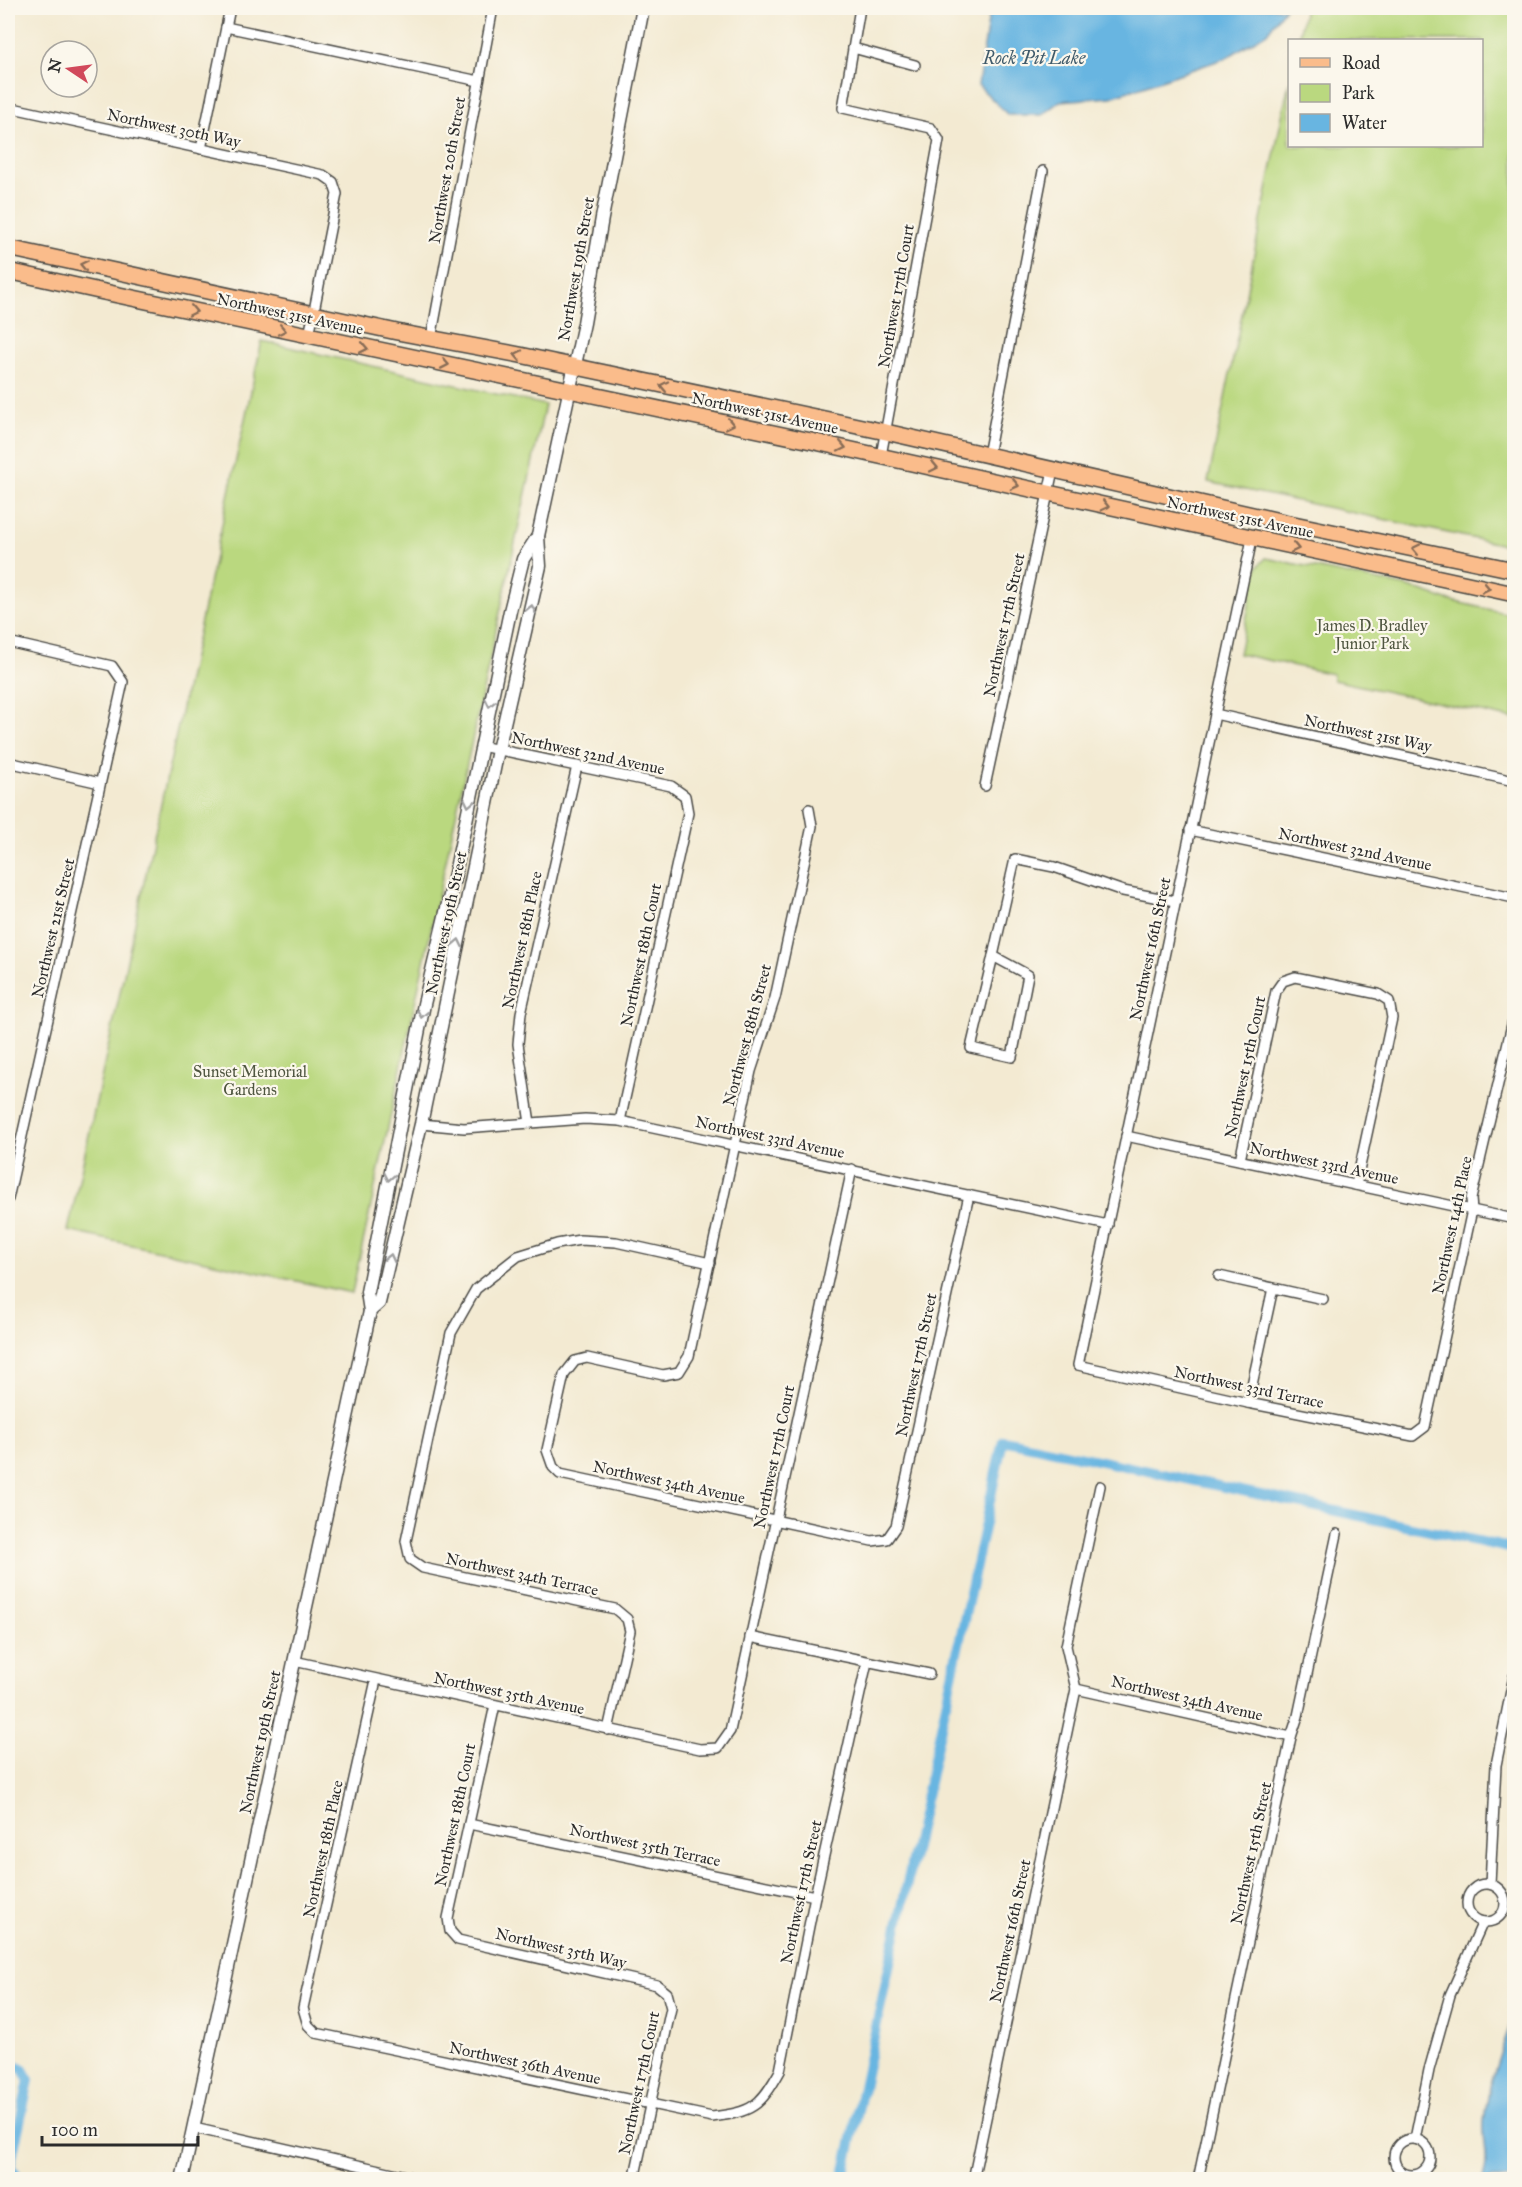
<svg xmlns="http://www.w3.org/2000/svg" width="1522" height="2187" viewBox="0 0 1522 2187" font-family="'IM FELL Great Primer',serif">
<rect width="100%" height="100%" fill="#fbf7ec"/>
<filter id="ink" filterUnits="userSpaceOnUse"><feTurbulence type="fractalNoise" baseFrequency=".0167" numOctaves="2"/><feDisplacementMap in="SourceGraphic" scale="12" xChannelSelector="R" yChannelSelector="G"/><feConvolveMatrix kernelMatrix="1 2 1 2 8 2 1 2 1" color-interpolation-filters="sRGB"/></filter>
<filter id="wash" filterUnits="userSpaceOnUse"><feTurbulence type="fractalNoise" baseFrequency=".008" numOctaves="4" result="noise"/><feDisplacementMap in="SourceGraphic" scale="24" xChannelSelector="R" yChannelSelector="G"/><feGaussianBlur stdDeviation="1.35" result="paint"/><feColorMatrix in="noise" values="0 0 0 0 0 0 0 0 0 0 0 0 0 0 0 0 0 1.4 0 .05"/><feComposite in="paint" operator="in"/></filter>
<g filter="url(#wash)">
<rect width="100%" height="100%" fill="#f3ead2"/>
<g fill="#bad87f" stroke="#728255" stroke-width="1.5">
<path d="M1305 8H1514V547L1208 482 1289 82 1290 146H1482V40H1298Z"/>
<path d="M262 341 545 405 352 1293 68 1231Z"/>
<path d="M1266 558 1409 587 1447 600 1514 615V719L1333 680V674L1239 654 1257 567Z"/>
</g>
<g fill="#68b5e1" stroke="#4a7086" stroke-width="1.5">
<path d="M990 8H1285L1267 33 1226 58 1111 97 1060 101 1042 115H1008L978 85Z"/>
<path d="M1514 2014V2179H1482C1491 2160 1482 2141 1484 2121 1488 2083 1502 2049 1514 2014Z"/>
</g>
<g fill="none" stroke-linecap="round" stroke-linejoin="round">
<g stroke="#68b5e1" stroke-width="10">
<path d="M8 2065 22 2068 29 2080 10 2167 20 2178 27 2180"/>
<path d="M843 2180 1003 1440 1514 1549"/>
</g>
</g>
</g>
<g filter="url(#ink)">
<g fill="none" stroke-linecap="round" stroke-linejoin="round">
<defs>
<g id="minor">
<path d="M860 8 843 108 931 128 939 140 881 456"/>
<path d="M226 27 479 81"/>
<path d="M853 48 915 65"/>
<path d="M8 107 323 175 333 182 337 194 309 336"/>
<path d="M201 149 230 8"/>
<path d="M431 339 493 8"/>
<path d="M988 455 1043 171"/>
<path d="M1252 539 1078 1365 1248 1403 1413 1436 1425 1427 1472 1210 1471 1199 1514 1016"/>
<path d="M8 642 112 666 123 682 8 1199"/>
<path d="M1215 714 1514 781"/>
<path d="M481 746 671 786 685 796 688 813 620 1121"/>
<path d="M8 762 100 783"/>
<path d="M985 786 1053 470"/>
<path d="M809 809 812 826 775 998 751 1071 689 1356 679 1372 663 1375 587 1358 575 1361 564 1375 547 1450 553 1467 560 1474 872 1541 887 1539 896 1526 969 1195"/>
<path d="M1190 830 1514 898"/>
<path d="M993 956 1015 859 1054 867 1123 891 1175 901"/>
<path d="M993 956 1028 975 1012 1057 971 1048Z"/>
<path d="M530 1123 518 1044 521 1013 577 766"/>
<path d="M421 1124 464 1128 585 1119 620 1121 1108 1225"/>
<path d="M1126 1136 1514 1219"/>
<path d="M1240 1160 1276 991 1283 981 1295 977 1378 994 1389 1001 1392 1018 1356 1185"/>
<path d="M1219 1276 1323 1299"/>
<path d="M1248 1403 1273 1288"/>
<path d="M750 1637 929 1674"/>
<path d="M294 1661 700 1749 718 1748 730 1731 852 1169"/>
<path d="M376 1680 303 2008 308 2025 316 2033 712 2117C752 2112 760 2107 780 2071L815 1896 867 1662"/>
<path d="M1076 1689 1291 1737"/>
<path d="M495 1705 448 1918 450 1931 458 1940 657 1985 667 1993 671 2008 634 2180"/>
<path d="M608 1730 630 1631 627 1619 615 1609 423 1568 410 1559 406 1541 451 1333 476 1289 518 1256 557 1244 580 1240 616 1242 710 1263"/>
<path d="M469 1824 815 1896"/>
<path d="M1490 1884 1496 1765 1514 1676"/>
<circle cx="1486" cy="1903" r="19"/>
<path d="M194 2128 424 2180"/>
<circle cx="1412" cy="2157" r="18"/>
<path d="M1415 2139 1429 2070 1450 1995 1483 1922"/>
<path d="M973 2180 1076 1689 1066 1646 1100 1486"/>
<path d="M1198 2180 1291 1737 1298 1716 1337 1534"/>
</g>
<g id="tertiary">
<path d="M370 1311 379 1303 421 1124 498 750 540 566 538 536 584 323 602 218 643 8"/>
<path d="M182 2180 370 1311 367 1292 424 1004 453 883 510 611 523 559 538 536"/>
</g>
<g id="primary">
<path d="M8 248 397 332 520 355 886 432 1284 522 1514 570"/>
<path d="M8 271C275 330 543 384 811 441 1046 491 1279 545 1514 594"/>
</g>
</defs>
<use href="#minor" stroke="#494844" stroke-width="12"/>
<use href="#tertiary" stroke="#494844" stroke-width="15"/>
<use href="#primary" stroke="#494844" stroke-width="18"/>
<use href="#minor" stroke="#fff" stroke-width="9"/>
<use href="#tertiary" stroke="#fff" stroke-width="12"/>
<use href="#primary" stroke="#fabc8b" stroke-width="15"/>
</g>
<defs><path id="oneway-chevron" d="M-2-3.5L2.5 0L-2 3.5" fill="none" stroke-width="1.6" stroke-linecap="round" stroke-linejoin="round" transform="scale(1.5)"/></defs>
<g stroke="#886c56">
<use href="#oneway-chevron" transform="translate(84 265) rotate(-168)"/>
<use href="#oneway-chevron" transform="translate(193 311) rotate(12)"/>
<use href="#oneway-chevron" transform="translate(282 330) rotate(12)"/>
<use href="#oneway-chevron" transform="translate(364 348) rotate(11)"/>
<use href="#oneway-chevron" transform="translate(518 355) rotate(-168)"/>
<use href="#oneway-chevron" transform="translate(445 364) rotate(11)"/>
<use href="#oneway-chevron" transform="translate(664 386) rotate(-168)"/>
<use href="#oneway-chevron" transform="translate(730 424) rotate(12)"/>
<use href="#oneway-chevron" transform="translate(842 447) rotate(12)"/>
<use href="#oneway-chevron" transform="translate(934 467) rotate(12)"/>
<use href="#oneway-chevron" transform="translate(1015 485) rotate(13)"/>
<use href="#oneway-chevron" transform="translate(1105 506) rotate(13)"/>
<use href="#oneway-chevron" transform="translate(1295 548) rotate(12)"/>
<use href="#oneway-chevron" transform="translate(1416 549) rotate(-168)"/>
<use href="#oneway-chevron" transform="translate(1486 588) rotate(12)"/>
</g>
<g stroke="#a0a0a0">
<use href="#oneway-chevron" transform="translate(531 609) rotate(-77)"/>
<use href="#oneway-chevron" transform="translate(490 703) rotate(102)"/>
<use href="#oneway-chevron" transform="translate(469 803) rotate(102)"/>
<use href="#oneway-chevron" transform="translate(458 943) rotate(-78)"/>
<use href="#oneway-chevron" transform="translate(422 1014) rotate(101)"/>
<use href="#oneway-chevron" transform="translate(389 1177) rotate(101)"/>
<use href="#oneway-chevron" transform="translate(390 1258) rotate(-77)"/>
</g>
</g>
<g text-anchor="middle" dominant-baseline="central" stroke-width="4.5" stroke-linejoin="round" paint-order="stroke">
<g font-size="16" fill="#2b2b2b" stroke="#fbf7ec">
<text transform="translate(174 128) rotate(12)">Northwest 30th Way</text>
<text transform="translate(447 170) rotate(-80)">Northwest 20th Street</text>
<text transform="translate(576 269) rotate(-80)">Northwest 19th Street</text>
<text transform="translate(896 296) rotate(-80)">Northwest 17th Court</text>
<text transform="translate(290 314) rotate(12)">Northwest 31st Avenue</text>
<text transform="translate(765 413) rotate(12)">Northwest 31st Avenue</text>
<text transform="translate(1240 517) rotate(12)">Northwest 31st Avenue</text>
<text transform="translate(1004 625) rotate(-78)">Northwest 17th Street</text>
<text transform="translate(1368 733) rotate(12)">Northwest 31st Way</text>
<text transform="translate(588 753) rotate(12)">Northwest 32nd Avenue</text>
<text transform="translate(1355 849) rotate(12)">Northwest 32nd Avenue</text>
<text transform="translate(446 923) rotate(-78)">Northwest 19th Street</text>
<text transform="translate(53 928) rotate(-77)">Northwest 21st Street</text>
<text transform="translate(522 940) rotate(-78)">Northwest 18th Place</text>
<text transform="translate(1150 949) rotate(-78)">Northwest 16th Street</text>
<text transform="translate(641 955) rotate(-78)">Northwest 18th Court</text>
<text transform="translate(747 1035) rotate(-75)">Northwest 18th Street</text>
<text transform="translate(1245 1067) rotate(-78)">Northwest 15th Court</text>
<text transform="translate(770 1137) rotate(12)">Northwest 33rd Avenue</text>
<text transform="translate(1324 1163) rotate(12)">Northwest 33rd Avenue</text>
<text transform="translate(1452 1225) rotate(-78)">Northwest 14th Place</text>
<text transform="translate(916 1365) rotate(-78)">Northwest 17th Street</text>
<text transform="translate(1249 1387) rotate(12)">Northwest 33rd Terrace</text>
<text transform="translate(774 1457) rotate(-78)">Northwest 17th Court</text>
<text transform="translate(669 1482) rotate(12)">Northwest 34th Avenue</text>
<text transform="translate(522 1574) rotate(12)">Northwest 34th Terrace</text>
<text transform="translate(509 1693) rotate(12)">Northwest 35th Avenue</text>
<text transform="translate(1187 1698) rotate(13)">Northwest 34th Avenue</text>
<text transform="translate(260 1742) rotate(-78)">Northwest 19th Street</text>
<text transform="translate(455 1815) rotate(-78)">Northwest 18th Court</text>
<text transform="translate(645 1845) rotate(12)">Northwest 35th Terrace</text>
<text transform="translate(323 1849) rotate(-78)">Northwest 18th Place</text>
<text transform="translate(1251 1853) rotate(-78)">Northwest 15th Street</text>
<text transform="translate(801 1892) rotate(-78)">Northwest 17th Street</text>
<text transform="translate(1010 1931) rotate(-78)">Northwest 16th Street</text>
<text transform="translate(561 1948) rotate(13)">Northwest 35th Way</text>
<text transform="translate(525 2063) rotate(12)">Northwest 36th Avenue</text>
<text transform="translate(639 2083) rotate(-78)">Northwest 17th Court</text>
</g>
<g font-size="16" fill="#4f5640" stroke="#fbf7ec">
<text x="1372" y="625">James D. Bradley<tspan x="1372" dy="18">Junior Park</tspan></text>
<text x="250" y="1071">Sunset Memorial<tspan x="250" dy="18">Gardens</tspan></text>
</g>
<g font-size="18" font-style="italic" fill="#405b6b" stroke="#fbf7ec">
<text x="1034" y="58">Rock Pit Lake</text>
</g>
</g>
<rect width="1522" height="2187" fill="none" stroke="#fbf7ec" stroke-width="30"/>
<rect x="1288" y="39" width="195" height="108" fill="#fbf7ec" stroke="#a8a59f" stroke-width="1.5"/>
<rect x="1300" y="58" width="30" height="9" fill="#fabc8b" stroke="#a8a59f" stroke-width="1.5"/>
<text x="1342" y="69" font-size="18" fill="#2b2b2b">Road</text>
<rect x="1300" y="84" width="30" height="18" fill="#bad87f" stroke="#a8a59f" stroke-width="1.5"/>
<text x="1342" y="99" font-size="18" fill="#2b2b2b">Park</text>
<rect x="1300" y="114" width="30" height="18" fill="#68b5e1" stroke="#a8a59f" stroke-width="1.5"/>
<text x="1342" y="129" font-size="18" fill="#2b2b2b">Water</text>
<g transform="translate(69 69) rotate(283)"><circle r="28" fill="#fbf7ec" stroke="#a8a59f" stroke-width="1.5"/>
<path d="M0-4.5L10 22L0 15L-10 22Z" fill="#d1495b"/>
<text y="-9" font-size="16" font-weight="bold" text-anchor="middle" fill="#2b2b2b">N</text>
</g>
<path d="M42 2136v9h156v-9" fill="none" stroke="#2b2b2b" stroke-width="3"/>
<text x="51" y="2136" font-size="18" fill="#2b2b2b" stroke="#fbf7ec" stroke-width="4.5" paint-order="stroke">100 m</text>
</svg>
